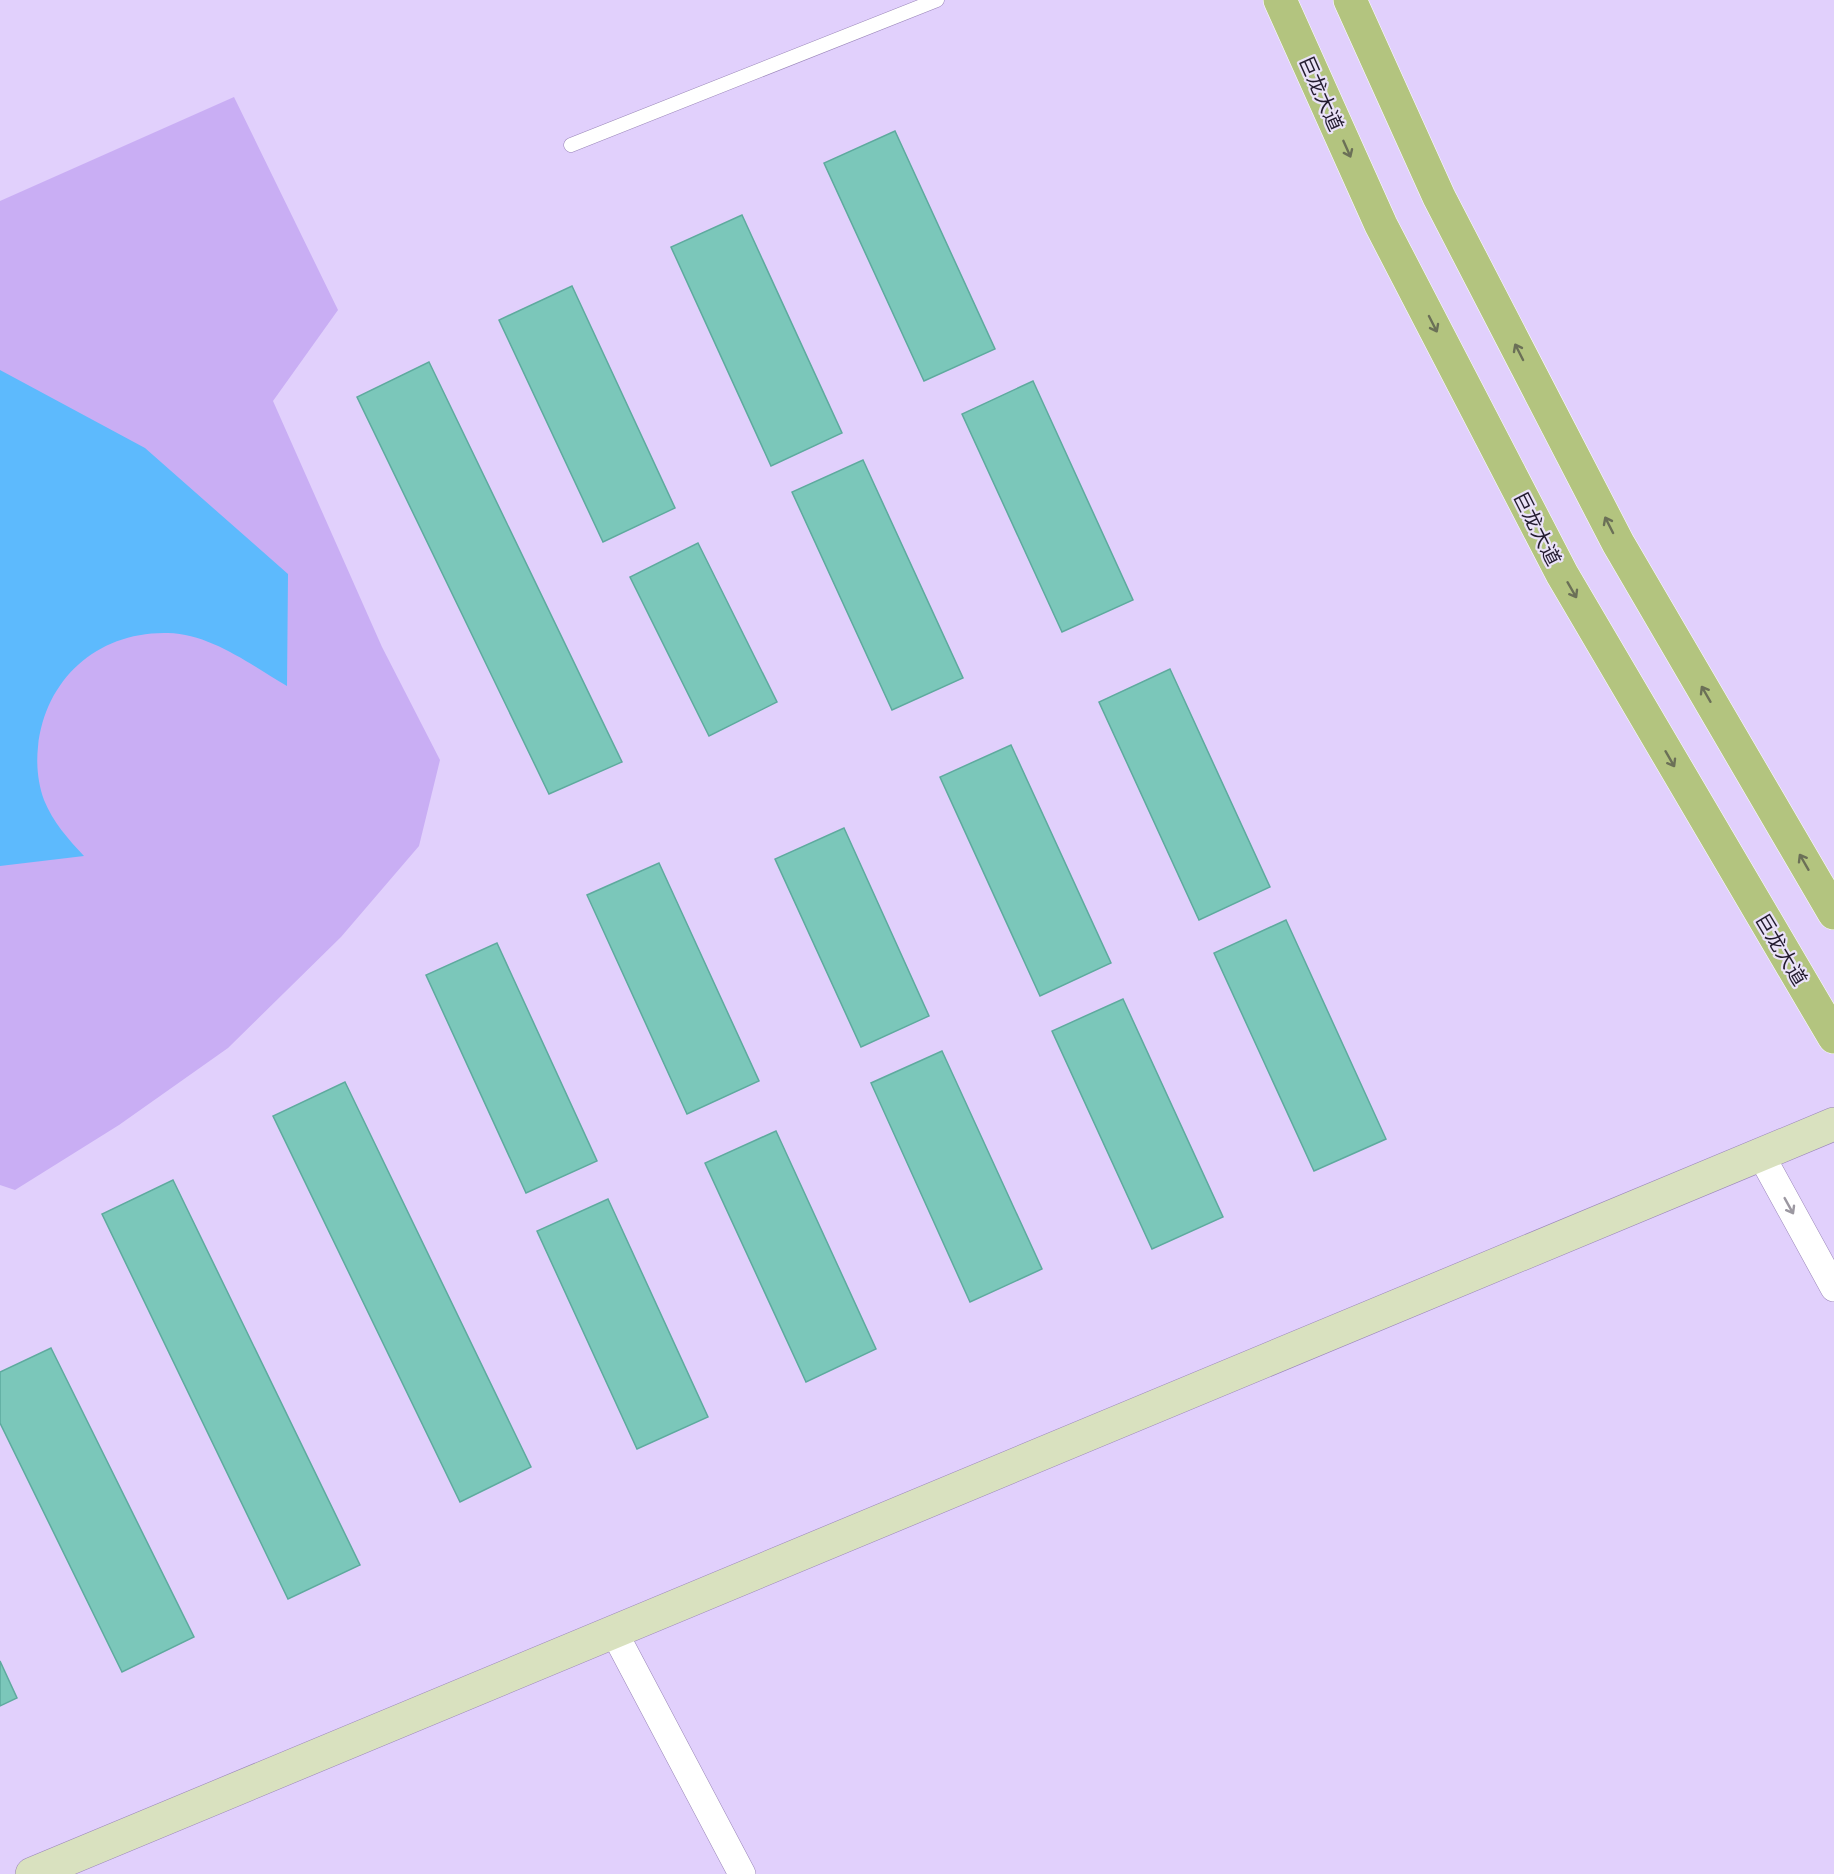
<svg xmlns="http://www.w3.org/2000/svg" width="1834" height="1874" viewBox="0 0 1834 1874" font-family="Lato,'Noto Sans SC',sans-serif">
<rect width="100%" height="100%" fill="#e1d0fc"/>
<path fill="#c9aef4" d="M234 97 338 310 273 401 382 647 440 760 419 846 341 937 228 1048 119 1125 15 1190 0 1185V201Z"/>
<path fill="#5dbafd" d="M0 370 145 448 288 574 287 686C251 665 211 634 168 633 99 631 45 678 38 747 36 764 38 784 44 800 53 822 68 839 84 856L0 866Z"/>
<g fill="#7bc7ba" stroke="#5eaa9e" stroke-width="1.5">
<path d="M895 131 995 349 924 381 824 163Z"/>
<path d="M742 215 842 433 771 466 671 247Z"/>
<path d="M572 286 675 508 603 542 499 320Z"/>
<path d="M429 362 622 762 549 794 357 397Z"/>
<path d="M1033 381 1133 600 1062 632 962 414Z"/>
<path d="M863 460 963 678 892 710 792 492Z"/>
<path d="M698 543 777 702 709 736 630 577Z"/>
<path d="M1170 669 1270 887 1199 920 1099 702Z"/>
<path d="M1011 745 1111 963 1040 996 940 777Z"/>
<path d="M844 828 929 1016 861 1047 775 859Z"/>
<path d="M659 863 759 1081 687 1114 587 895Z"/>
<path d="M1286 920 1386 1139 1314 1171 1214 953Z"/>
<path d="M497 943 597 1161 526 1193 426 975Z"/>
<path d="M1123 999 1223 1217 1152 1249 1052 1031Z"/>
<path d="M942 1051 1042 1269 970 1302 871 1083Z"/>
<path d="M345 1082 531 1467 460 1502 273 1116Z"/>
<path d="M776 1131 876 1349 806 1382 705 1163Z"/>
<path d="M173 1180 360 1565 288 1599 102 1214Z"/>
<path d="M608 1199 708 1417 637 1449 537 1231Z"/>
<path d="M51 1348 194 1637 122 1672 0 1423V1372Z"/>
<path d="M0 1661 17 1698 0 1706Z"/>
</g>
<g fill="none" stroke-linecap="round" stroke-linejoin="round">
<defs>
<path id="lane" d="M571 145 937 0"/>
<g id="street">
<path d="M1761 1155 1834 1288"/>
<path d="M614 1632 742 1874"/>
</g>
<path id="secondary" d="M32 1874 1834 1124"/>
<g id="primary">
<path d="M1280 0 1381 225 1562 574 1834 1037"/>
<path d="M1350 0 1439 197 1618 543 1834 913"/>
</g>
</defs>
<use href="#lane" stroke="#9985b8" stroke-width="15"/>
<use href="#street" stroke="#9985b8" stroke-width="28"/>
<use href="#secondary" stroke="#9985b8" stroke-width="34"/>
<use href="#primary" stroke="#fff" stroke-width="34"/>
<use href="#lane" stroke="#fff" stroke-width="14"/>
<use href="#street" stroke="#fff" stroke-width="27"/>
<use href="#secondary" stroke="#d9e1bf" stroke-width="33"/>
<use href="#primary" stroke="#b3c47f" stroke-width="33"/>
</g>
<defs><path id="oneway-shaft" d="M-6 0H5M1.5-3L5.5 0L1.5 3" fill="none" stroke-width="1.6" stroke-linecap="round" stroke-linejoin="round" transform="scale(1.5)"/></defs>
<g stroke="#6b7057">
<use href="#oneway-shaft" transform="translate(1347 149) rotate(66)"/>
<use href="#oneway-shaft" transform="translate(1433 324) rotate(63)"/>
<use href="#oneway-shaft" transform="translate(1519 352) rotate(-117)"/>
<use href="#oneway-shaft" transform="translate(1609 525) rotate(-117)"/>
<use href="#oneway-shaft" transform="translate(1572 590) rotate(60)"/>
<use href="#oneway-shaft" transform="translate(1706 694) rotate(-120)"/>
<use href="#oneway-shaft" transform="translate(1670 759) rotate(60)"/>
<use href="#oneway-shaft" transform="translate(1804 862) rotate(-120)"/>
</g>
<use stroke="#9c98a1" href="#oneway-shaft" transform="translate(1789 1206) rotate(61)"/>
<g text-anchor="middle" dominant-baseline="central" stroke-width="4.5" stroke-linejoin="round" paint-order="stroke">
<g font-size="20" fill="#231b2f" stroke="#eae2f8">
<text transform="translate(1322 93) rotate(66)">巨龙大道</text>
<text transform="translate(1538 528) rotate(63)">巨龙大道</text>
<text transform="translate(1782 949) rotate(59)">巨龙大道</text>
</g>
</g>
</svg>
